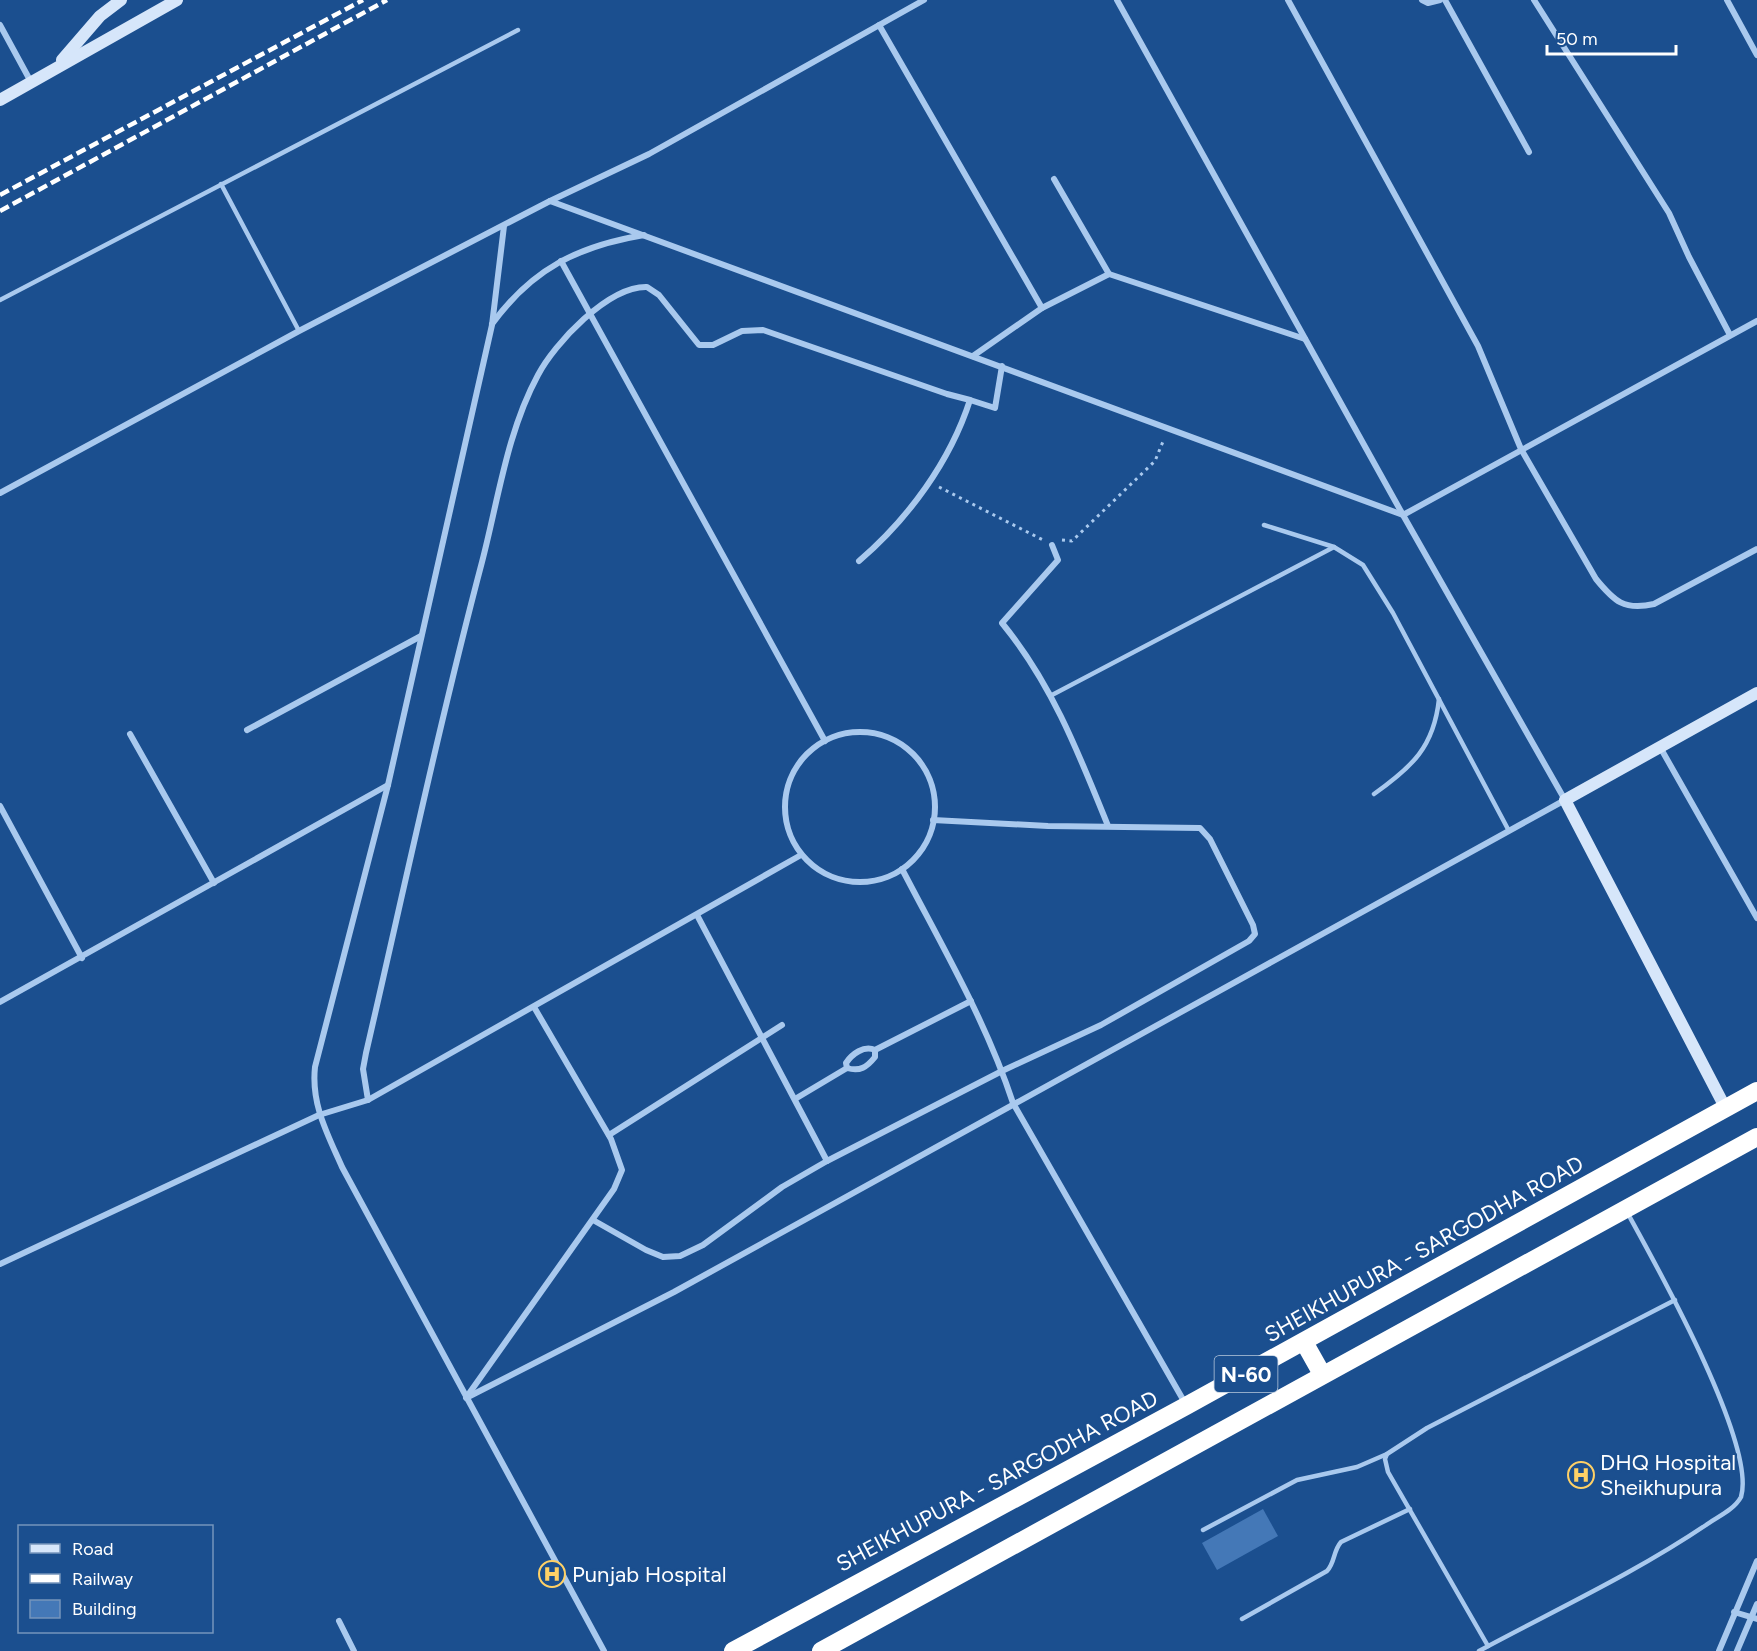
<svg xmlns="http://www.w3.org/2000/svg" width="1757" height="1651" viewBox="0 0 1757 1651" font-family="Figtree,sans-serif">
<rect width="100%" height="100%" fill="#1b4f8f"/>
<path fill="#4478b7" d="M1263 1509 1278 1536 1217 1570 1202 1543Z"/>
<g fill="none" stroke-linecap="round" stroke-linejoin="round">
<g stroke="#a9c9ee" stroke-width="3" stroke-dasharray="3 4.5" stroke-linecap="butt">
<path d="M939 487 1043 540"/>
<path d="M1062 540 1072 541 1155 461 1164 439"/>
</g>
<g stroke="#a9c9ee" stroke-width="4.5">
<path d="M221 184 299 331"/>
<path d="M0 300 518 30"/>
<path d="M1264 525 1334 547 1363 565 1393 613 1509 831"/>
<path d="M1052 695 1334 547"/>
<path d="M1374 794C1412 767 1434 747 1439 699"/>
<path d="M1203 1530 1297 1480 1357 1467 1387 1454"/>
<path d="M1242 1619 1327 1571C1335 1563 1333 1551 1341 1542L1410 1509"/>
<path d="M1488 1646 1388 1472 1385 1459 1387 1454 1427 1428 1675 1300"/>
<path d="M1479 1651C1555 1610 1635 1573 1706 1525 1717 1517 1734 1510 1741 1497 1757 1444 1655 1263 1627 1212"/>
</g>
<g stroke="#a9c9ee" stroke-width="6">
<path d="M1288 0 1478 346 1521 449 1596 579C1614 601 1624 611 1654 604L1757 549"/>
<path d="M1422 0 1428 3 1440 0"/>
<path d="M1445 0 1529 152"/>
<path d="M1534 0 1669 213 1689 257 1730 335"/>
<path d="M1727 0 1757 55"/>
<path d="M0 25 31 82"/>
<path d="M879 25 1042 308"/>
<path d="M1054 179 1109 274"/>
<path d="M550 201 1403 515 1757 321"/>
<path d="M504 226 492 325 388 785 315 1067C311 1104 327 1133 342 1167L604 1651"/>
<path d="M561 261 825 741"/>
<path d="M492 324C532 269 578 246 644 235"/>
<path d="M973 356 1042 308 1109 274 1305 339"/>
<path d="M0 493 299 331 550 201 649 154 924 0"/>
<path d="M1052 545 1058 560 1002 623C1052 684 1079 754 1108 826"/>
<path d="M859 561C908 519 950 462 970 400L995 408 1002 366"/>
<path d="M247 730 421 636"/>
<circle cx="860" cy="807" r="75"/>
<path d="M130 734 214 883"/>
<path d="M1660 747 1757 918"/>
<path d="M0 806 82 958"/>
<path d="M902 869C942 946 986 1021 1013 1103L1185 1403"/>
<path d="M697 915 827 1161"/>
<path d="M0 1002 388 785"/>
<path d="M847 1068 846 1063C852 1054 864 1045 875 1050L971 1001"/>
<path d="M795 1099 847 1068C860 1072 867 1067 875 1057V1050"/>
<path d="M368 1100 363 1069 366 1053C404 889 439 725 482 562 498 501 507 432 538 375 554 344 608 286 647 287L659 295 699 345H713L742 331 763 330 947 394 970 400"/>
<path d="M609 1135 782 1025"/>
<path d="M593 1220 646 1250 663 1257 680 1256 703 1245 782 1187 827 1161 1002 1071 1101 1025 1249 941 1255 934 1253 925 1210 839 1200 828 1048 826 933 820"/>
<path d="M0 1264 319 1115 368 1100 801 855"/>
<path d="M468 1395 614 1189 622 1170 611 1139 534 1007"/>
<path d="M466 1398 674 1292 1565 800 1403 515 1117 0"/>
<path d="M1734 1612 1757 1619"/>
<path d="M339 1621 354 1651"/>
<path d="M1719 1651 1757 1561"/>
<path d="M1737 1651 1757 1604"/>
</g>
<g stroke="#d6e6fa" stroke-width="12">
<path d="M62 60 100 16 121 0"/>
<path d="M0 100 177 0"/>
<path d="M1726 1109 1565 800 1757 693"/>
</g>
<g stroke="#fff" stroke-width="18">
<path d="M1304 1342 1322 1374"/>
<path d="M733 1651 1186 1406 1757 1091"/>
<path d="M821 1651 1757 1137"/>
</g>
<g stroke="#fff" stroke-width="4.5" stroke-dasharray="10 4.5" stroke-linecap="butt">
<path d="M0 195 363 0"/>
<path d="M0 211 387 0"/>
</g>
</g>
<defs>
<symbol id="hospital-ring" viewBox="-11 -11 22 22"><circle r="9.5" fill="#1b4f8f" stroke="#ffd166" stroke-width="1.5"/><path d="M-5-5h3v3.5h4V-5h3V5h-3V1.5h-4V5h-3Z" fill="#ffd166"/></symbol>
</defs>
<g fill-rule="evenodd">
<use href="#hospital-ring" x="1566" y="1460" width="30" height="30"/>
<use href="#hospital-ring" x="537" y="1559" width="30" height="30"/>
</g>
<g text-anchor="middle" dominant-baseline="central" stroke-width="5" stroke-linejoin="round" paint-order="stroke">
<rect fill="#1b4f8f" stroke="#bbcadd" stroke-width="1.5" x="1214.5" y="1356" width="63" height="36" rx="4.5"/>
<g font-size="21" font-weight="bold" fill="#fff">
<text x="1246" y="1374">N-60</text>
</g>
<g font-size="22" fill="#fff" stroke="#1b4f8f">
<text transform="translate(1424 1249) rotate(-29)">SHEIKHUPURA - SARGODHA ROAD</text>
<text transform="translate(997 1481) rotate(-28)">SHEIKHUPURA - SARGODHA ROAD</text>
</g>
<g font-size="22" fill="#fff" stroke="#1b4f8f" text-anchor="start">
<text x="1600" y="1462">DHQ Hospital<tspan x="1600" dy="25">Sheikhupura</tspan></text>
<text x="572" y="1574">Punjab Hospital</text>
</g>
</g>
<rect x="18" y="1525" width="195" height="108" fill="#1b4f8f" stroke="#7695bc" stroke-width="1.5"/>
<rect x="30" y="1544" width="30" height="9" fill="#d6e6fa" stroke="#7695bc" stroke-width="1.5"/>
<text x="72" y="1555" font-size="18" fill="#ffffff">Road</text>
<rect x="30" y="1574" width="30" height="9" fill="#ffffff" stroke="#7695bc" stroke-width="1.5"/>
<text x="72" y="1585" font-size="18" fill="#ffffff">Railway</text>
<rect x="30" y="1600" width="30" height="18" fill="#4478b7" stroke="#7695bc" stroke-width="1.5"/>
<text x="72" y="1615" font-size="18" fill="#ffffff">Building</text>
<path d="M1547 45v9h129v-9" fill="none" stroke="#ffffff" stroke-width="3"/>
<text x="1556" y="45" font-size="18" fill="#ffffff" stroke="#1b4f8f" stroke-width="4.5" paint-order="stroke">50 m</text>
</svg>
